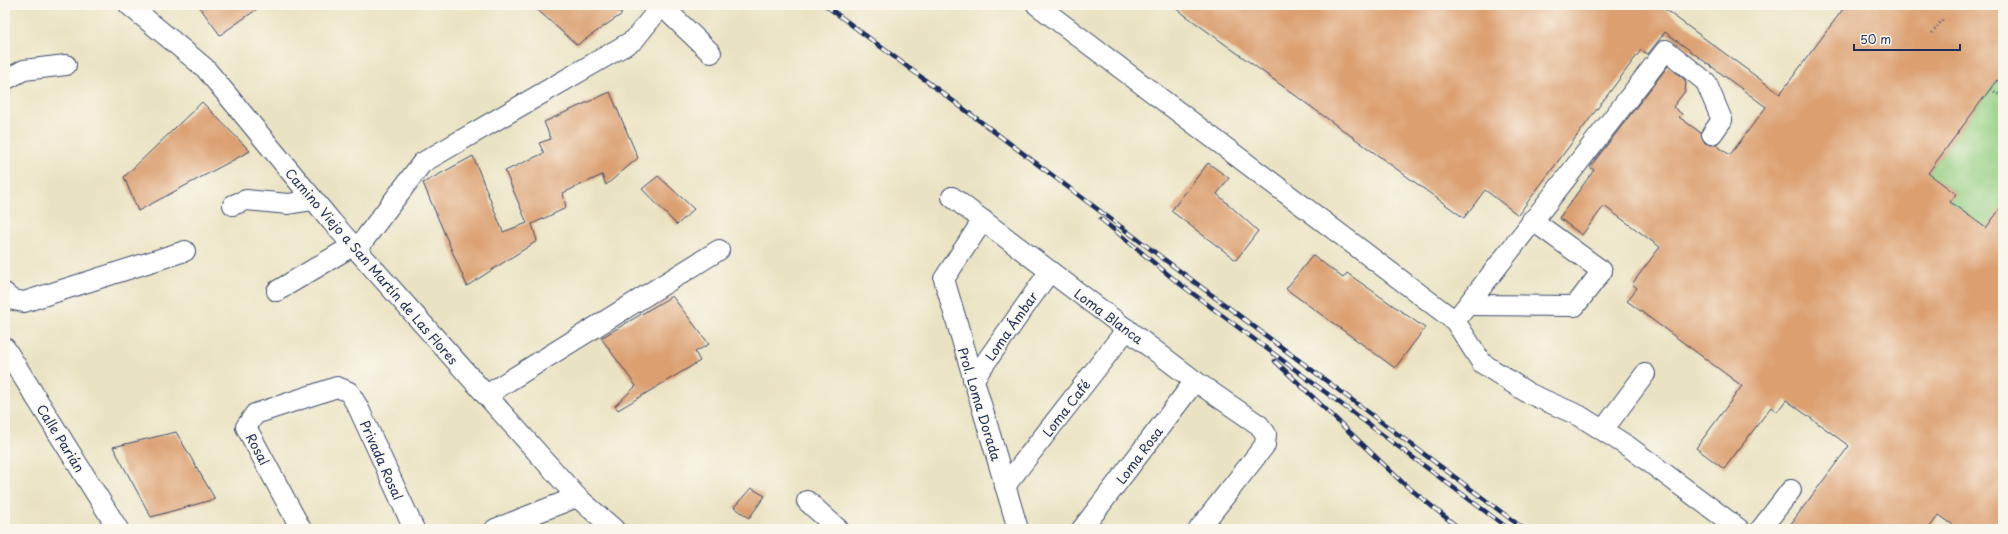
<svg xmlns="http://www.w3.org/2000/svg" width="2008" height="534" viewBox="0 0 2008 534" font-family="'Playpen Sans',sans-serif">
<rect width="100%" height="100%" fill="#fbf7ec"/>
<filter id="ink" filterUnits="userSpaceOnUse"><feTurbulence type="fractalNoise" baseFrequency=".025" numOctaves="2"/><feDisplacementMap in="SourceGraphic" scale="8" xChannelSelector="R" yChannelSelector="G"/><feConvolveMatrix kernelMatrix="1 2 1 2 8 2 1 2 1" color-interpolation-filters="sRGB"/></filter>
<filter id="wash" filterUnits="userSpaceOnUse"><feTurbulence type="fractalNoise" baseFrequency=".012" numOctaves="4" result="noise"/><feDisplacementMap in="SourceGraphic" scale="16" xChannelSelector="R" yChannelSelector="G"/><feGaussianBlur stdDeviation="0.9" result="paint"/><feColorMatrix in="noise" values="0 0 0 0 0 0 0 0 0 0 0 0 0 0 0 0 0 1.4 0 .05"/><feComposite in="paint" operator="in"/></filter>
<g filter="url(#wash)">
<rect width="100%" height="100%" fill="#eae3c3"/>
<path fill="#94cf84" stroke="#587f71" d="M1997 80 2003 85V241L1950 202 1956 193 1942 183 1935 191 1922 181Z"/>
<g id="blocks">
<g fill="#db9f70">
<path d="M198 5H263L220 35Z"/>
<path d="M532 5H611L622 14 577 45Z"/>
<path d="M1171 5H1659L1780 94 1846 5H2003V85L1997 80 1928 173 1956 194 1950 202 1986 228 2003 205V529H1959L1939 515 1928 529H1787L1849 446 1786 400 1777 412 1771 407 1724 469 1696 448 1742 386 1627 301 1637 288 1632 284 1660 247 1604 206 1582 235 1559 218 1594 170 1590 167 1668 66 1685 80 1686 84 1685 91 1673 107 1682 114 1679 117 1701 133 1705 143 1711 145H1716L1730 155 1766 107 1665 32 1648 54 1641 50 1518 215 1485 190 1464 218Z"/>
<path d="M610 92 638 158 606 185 602 175 563 193 566 208 532 224 537 241 467 286 423 183 473 156 503 232 527 223 505 171 544 153 539 143 551 139 544 122Z"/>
<path d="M202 102 250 151 138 211 124 177Z"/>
<path d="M1208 163 1229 178 1217 194 1258 231 1236 260 1171 211Z"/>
<path d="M658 176 694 209 677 225 642 189Z"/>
<path d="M1313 255 1343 278 1347 273 1425 328 1395 368 1286 289Z"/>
<path d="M672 296 709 344 695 352 700 361 618 410 615 406 636 386 601 338Z"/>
<path d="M176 432 215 499 151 517 113 447Z"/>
<path d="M751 488 765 496 749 518 734 507Z"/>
</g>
</g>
</g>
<g filter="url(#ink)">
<use href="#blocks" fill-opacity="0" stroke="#3a4a6d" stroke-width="1"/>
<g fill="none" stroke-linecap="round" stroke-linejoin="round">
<defs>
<g id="minor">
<path d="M129 5 205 68 332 222 577 497 614 529"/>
<path d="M1037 5 1455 321 1482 363 1528 393 1580 416 1629 447 1739 529"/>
<path d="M662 6 711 53"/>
<path d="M5 80 24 70 66 65"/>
<path d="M952 197 1195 381 1259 425 1266 434 1265 445 1199 529"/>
<path d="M233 205 246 200 288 204 313 200"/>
<path d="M983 220 944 279 1018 529"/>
<path d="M357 249 422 163 634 40 662 5"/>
<path d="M277 291 354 245"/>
<path d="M5 293 9 299 24 302 185 251"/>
<path d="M1468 305 1575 306 1602 271 1532 220"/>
<path d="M1455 321 1666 50 1706 82 1722 120 1712 134"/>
<path d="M5 348 118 529"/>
<path d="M973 380 1050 271"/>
<path d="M486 395 719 250"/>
<path d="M1603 430 1645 374"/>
<path d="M1005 486 1127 329"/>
<path d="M807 501 838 529"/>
<path d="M301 529 246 427 255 414 337 387 349 392 358 407 414 529"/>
<path d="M495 529 577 497"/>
<path d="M1082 529 1195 381"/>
<path d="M1761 529 1791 490"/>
</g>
</defs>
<use href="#minor" stroke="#3a4a6d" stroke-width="22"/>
<g stroke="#3a4a6d" stroke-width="2.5" stroke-dasharray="1 3" stroke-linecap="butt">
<path d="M1932 33 1944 18"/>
<path d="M1991 89 2003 98"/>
</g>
<use href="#minor" stroke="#fff" stroke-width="20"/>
<defs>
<g id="rail">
<path d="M825 5 1524 529"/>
<path d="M1101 219 1176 281 1509 529"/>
<path d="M1275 361 1403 483 1460 529"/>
</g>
</defs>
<use href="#rail" stroke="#1b2f5e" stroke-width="4.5"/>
<use href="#rail" stroke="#fbf7ec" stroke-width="3" stroke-dasharray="9" stroke-linecap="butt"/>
</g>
</g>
<g text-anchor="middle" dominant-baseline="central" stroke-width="3" stroke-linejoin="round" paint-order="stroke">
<g font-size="13" fill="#1b2f5e" stroke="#fbf7ec">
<text transform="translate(372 266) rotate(49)">Camino Viejo a San Martín de Las Flores</text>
<text transform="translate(1109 316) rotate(37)">Loma Blanca</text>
<text transform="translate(1011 326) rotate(-55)">Loma Ámbar</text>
<text transform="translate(980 404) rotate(73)">Prol. Loma Dorada</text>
<text transform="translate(1066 408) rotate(-52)">Loma Café</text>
<text transform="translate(61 438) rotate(58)">Calle Parián</text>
<text transform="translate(258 449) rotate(62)">Rosal</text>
<text transform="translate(1139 455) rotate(-53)">Loma Rosa</text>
<text transform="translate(382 460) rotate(66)">Privada Rosal</text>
</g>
</g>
<rect width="2008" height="534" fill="none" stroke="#fbf7ec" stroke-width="20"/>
<path d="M1854 44v6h106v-6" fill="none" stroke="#1b2f5e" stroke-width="2"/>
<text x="1860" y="44" font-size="12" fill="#1b2f5e" stroke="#fbf7ec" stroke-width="3" paint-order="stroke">50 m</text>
</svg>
